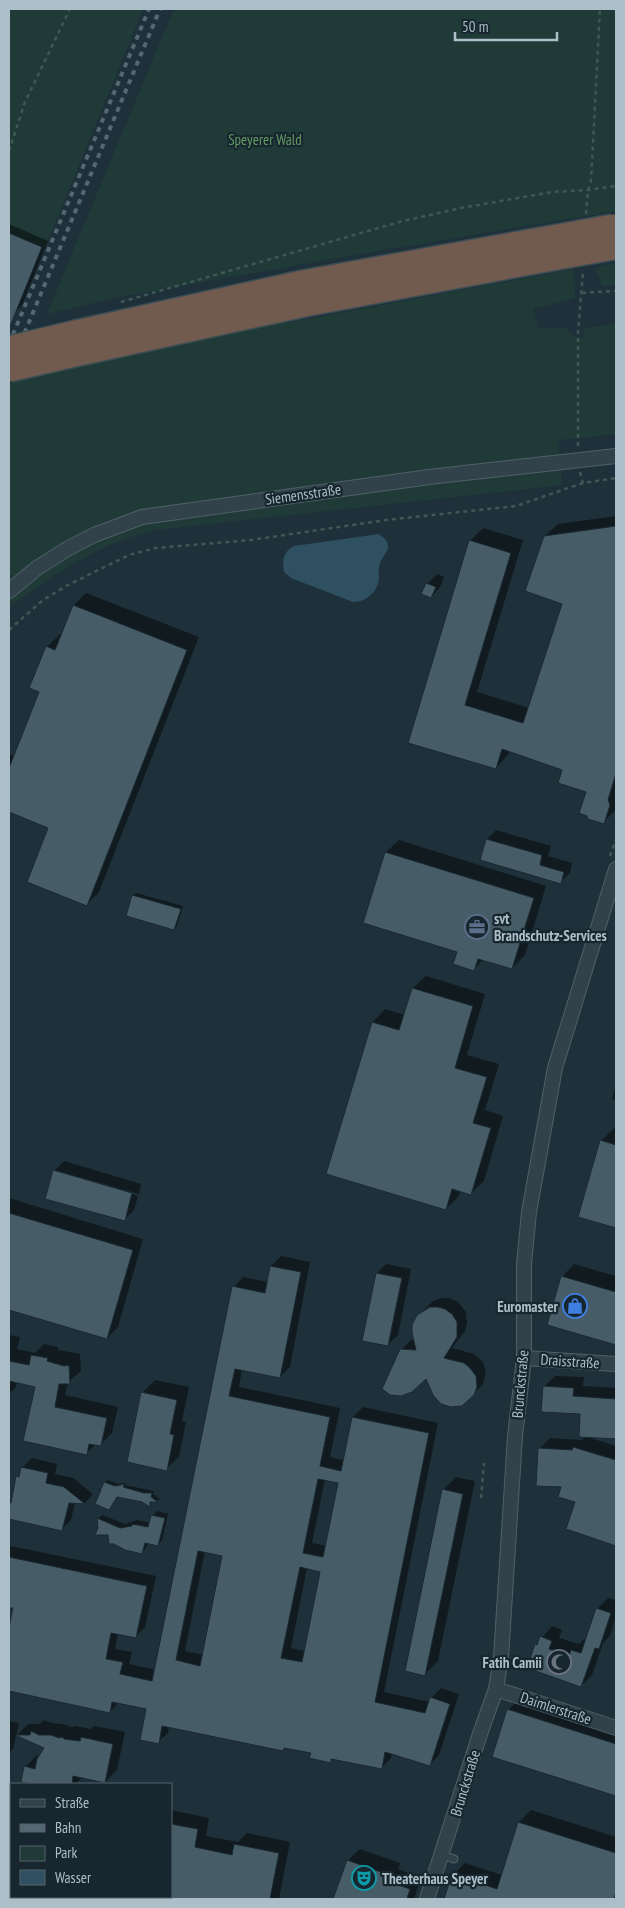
<svg xmlns="http://www.w3.org/2000/svg" width="625" height="1908" viewBox="0 0 625 1908" font-family="'PT Sans Narrow',sans-serif">
<rect width="100%" height="100%" fill="#1e313a"/>
<g fill="#203b37">
<path d="M9 9H143L45 248 9 233Z"/>
<path d="M174 9H616V211L382 250 114 298 47 314Z"/>
<path d="M616 263V285L602 286 595 268Z"/>
<path d="M574 269 575 298 533 309 538 328H567L575 338H583L585 328 616 324V434L558 440 562 485 154 530C142 534 129 537 117 542 78 558 43 582 9 607V388L13 379 126 353Z"/>
</g>
<path fill="#2e5061" d="M379 534C398 548 382 552 379 567 378 570 379 575 379 578 378 592 366 602 353 602L291 578 284 572C282 560 283 552 294 546Z"/>
<g fill="#0007" fill-rule="evenodd">
<path d="M9 224 48 241 22 305 16 311 9 308V290L17 270 9 266Z"/>
<path d="M616 516V809L603 823 588 791 564 769 510 751 508 755 496 768 410 742 470 541 483 528 523 540 477 692 529 708 564 604 545 536 558 524Z"/>
<path d="M437 574 444 577 440 587 431 597 427 584Z"/>
<path d="M86 593 199 637 99 892 87 904 50 827 9 811V754L15 756 40 692 47 647 60 634 62 635 74 605Z"/>
<path d="M496 830 551 846 548 856 572 863 570 873 560 882 487 839Z"/>
<path d="M399 840 546 886 525 955 512 968 484 959 474 969 459 951 364 922 386 852Z"/>
<path d="M136 893 183 906 177 926 174 929 128 915 133 895Z"/>
<path d="M426 976 485 994 467 1055 499 1064 485 1110 503 1116 484 1181 471 1193 460 1190 459 1196 446 1209 373 1022 385 1009 405 1015 413 988Z"/>
<path d="M616 1085V1100L612 1099Z"/>
<path d="M614 1128 616 1129V1227L580 1216 601 1141Z"/>
<path d="M64 1161 141 1184 139 1194 58 1171V1173L138 1196 134 1210 124 1220 54 1171Z"/>
<path d="M9 1198 143 1239 118 1327 107 1338 9 1308Z"/>
<path d="M281 1256 310 1262 290 1367 280 1377 242 1369 239 1387 340 1408 330 1457 344 1460 353 1417 363 1407 438 1423 384 1692 430 1702 431 1698 441 1688 459 1694 439 1755 429 1765 392 1753 391 1758 381 1768 334 1758 330 1762 312 1752 286 1747 283 1750 169 1726 168 1733 158 1742 148 1709 119 1702 110 1712 9 1690V1626H10L14 1608 9 1606V1548L11 1546 156 1576 145 1627 135 1637 118 1633 115 1649 132 1652 129 1664 156 1670 234 1287 243 1277 268 1282 271 1266ZM325 1479 339 1482 326 1546 312 1543ZM205 1551 224 1555 203 1655 185 1651ZM307 1568 322 1571 305 1651 291 1648Z"/>
<path d="M386 1264 411 1269 398 1335 388 1344 377 1273Z"/>
<path d="M574 1264 615 1276 616 1272V1343L548 1325 562 1277Z"/>
<path d="M441 1298H449L458 1302 466 1312 467 1323 465 1331 452 1348 474 1354 483 1362 486 1373 483 1384 473 1394 426 1377 401 1350 411 1340H415L422 1312 432 1302Z"/>
<path d="M9 1335 20 1337 17 1349 35 1353 44 1344 58 1347V1350L80 1354 81 1371 68 1382 65 1395 118 1407 112 1433 100 1445 96 1444 86 1454 37 1386 17 1382 16 1387 9 1394Z"/>
<path d="M555 1376 584 1377 583 1386 616 1388V1438L587 1437 616 1446V1545L568 1528 577 1501 563 1486 539 1449 550 1438 582 1440 586 1436 581 1413 544 1387Z"/>
<path d="M155 1380 189 1387 182 1421 186 1422 179 1457 166 1469 142 1393Z"/>
<path d="M32 1458 57 1464 55 1474 73 1478 93 1494 85 1503 75 1502 71 1520 62 1529 9 1517V1511L18 1477 21 1473 22 1468Z"/>
<path d="M456 1477 475 1481 438 1661 425 1674 443 1490Z"/>
<path d="M108 1480 118 1484 126 1483 125 1485 154 1491 153 1494 160 1499 157 1501H152L149 1505 118 1495 101 1489Z"/>
<path d="M157 1511 168 1514 162 1540 158 1545 148 1542 146 1548 142 1552 99 1528 98 1519 102 1515 125 1524 137 1520 151 1523 152 1516Z"/>
<path d="M608 1598 616 1600V1616L610 1636 603 1643 592 1675 581 1686 536 1645 552 1626 562 1630 559 1638 579 1644 584 1639 587 1640 597 1609Z"/>
<path d="M520 1698 616 1728V1795L494 1756 508 1710Z"/>
<path d="M44 1720 51 1723 63 1724 72 1727 75 1726 91 1729 94 1726 125 1732 117 1770 105 1782 82 1777 76 1784H39L22 1781 25 1767 37 1755 40 1756 46 1748 17 1735 28 1724H40Z"/>
<path d="M9 1721 19 1723 13 1749 9 1753Z"/>
<path d="M9 1791 11 1792V1896L9 1895Z"/>
<path d="M171 1810 209 1818 206 1836 238 1842 247 1833 290 1842 279 1899H28L17 1897H171Z"/>
<path d="M531 1810 616 1837V1899H446L453 1875 465 1863 502 1875 519 1822Z"/>
<path d="M360 1849 400 1863 398 1869 421 1878 414 1899H334L348 1860Z"/>
</g>
<g fill="#465c67" stroke="#1a2931" fill-rule="evenodd">
<path d="M9 233 42 247 9 329Z"/>
<path d="M616 526V773L608 800 610 805 604 824 588 819 587 816 579 813 586 792 558 783 562 770 502 749 496 769 408 743 469 540 511 553 465 705 523 723 562 604 525 591 544 536Z"/>
<path d="M426 583 436 587 431 598 421 594Z"/>
<path d="M73 605 187 650 87 906 27 882 48 828 9 812V768L39 692 29 688 46 646 55 650Z"/>
<path d="M486 839 542 855 540 865 564 872 561 884 480 860Z"/>
<path d="M385 852 534 898 512 969 478 959 474 971 453 964 457 952 363 923Z"/>
<path d="M132 895 181 909 174 930 126 916Z"/>
<path d="M412 988 473 1006 455 1068 487 1077 473 1123 491 1128 471 1195 452 1189 446 1210 326 1174 372 1022 399 1030Z"/>
<path d="M600 1140 616 1145V1228L578 1217Z"/>
<path d="M53 1170 132 1193 125 1221 45 1199Z"/>
<path d="M9 1213 133 1250 107 1339 9 1310Z"/>
<path d="M270 1266 301 1272 280 1378 235 1369 229 1396 330 1417 320 1466 341 1471 352 1417 429 1433 375 1702 425 1713 430 1697 450 1704 430 1766 385 1752 382 1769 331 1759V1763L309 1758 311 1753 284 1748 283 1751 162 1726 159 1744 140 1740 146 1709 112 1702 110 1713 9 1691V1627L13 1608H9V1557L147 1586 136 1638 111 1633 106 1659 123 1662 120 1674 152 1681 232 1286 265 1293ZM318 1479 338 1483 323 1557 303 1553ZM198 1551 222 1556 200 1666 176 1660ZM300 1567 320 1572 302 1662 281 1658Z"/>
<path d="M376 1273 402 1278 388 1346 362 1341Z"/>
<path d="M561 1276 616 1292V1345L547 1325Z"/>
<path d="M430 1307H438L445 1309 452 1314 457 1322V1337L444 1358 464 1363 470 1368 476 1376 477 1387 474 1395 462 1406 451 1407 441 1404 433 1395 426 1379 412 1392 401 1396 390 1395 382 1389 400 1349 416 1350 412 1333V1325L417 1315Z"/>
<path d="M31 1355 48 1358 47 1361 64 1366 69 1365 70 1384H59L55 1407 107 1418 101 1446 89 1444 87 1455 23 1441 35 1387 9 1381V1361L29 1365Z"/>
<path d="M543 1386 574 1388 573 1396 616 1399V1439L579 1437 580 1414 541 1412Z"/>
<path d="M141 1392 177 1400 170 1434 174 1435 167 1471 127 1462Z"/>
<path d="M573 1447 616 1460V1546L566 1529 575 1502 558 1497 561 1487 536 1486 538 1448 572 1450Z"/>
<path d="M21 1467 48 1473 46 1483 64 1487 85 1504 69 1503 62 1531 9 1519V1503H11L16 1476 19 1477Z"/>
<path d="M104 1482 115 1486 125 1484 123 1487 144 1493H152L151 1497 158 1502H150V1507L142 1502 117 1497 109 1510 95 1504 101 1490 99 1489H101Z"/>
<path d="M442 1489 463 1494 425 1676 405 1671Z"/>
<path d="M151 1515 165 1518 158 1546 145 1543 142 1554 125 1550 114 1544H109L108 1535H95L98 1528 97 1518 120 1528 132 1526V1524L148 1527Z"/>
<path d="M596 1608 611 1613 599 1649 595 1648 581 1687 527 1668 535 1644 537 1645 540 1636 552 1641 549 1649 569 1656 571 1650 581 1653Z"/>
<path d="M507 1709 616 1744V1796L492 1757Z"/>
<path d="M31 1731 39 1735H51L59 1738 63 1737 64 1739 80 1741 81 1737 113 1744 105 1783 73 1776 72 1784H33L21 1782 24 1766 35 1769 37 1759 44 1748 15 1735H30Z"/>
<path d="M518 1822 616 1853V1891L614 1899H444L452 1874 497 1889Z"/>
<path d="M171 1824 198 1829 195 1847 232 1855 234 1844 279 1853 270 1899H171Z"/>
<path d="M347 1860 389 1875 387 1881 410 1889 407 1899H333Z"/>
</g>
<g fill="none" stroke-linecap="round" stroke-linejoin="round">
<defs>
<path id="lane" d="M442 1855 454 1859"/>
<g id="street">
<path d="M9 591 37 568 67 549 94 535 142 517 429 477 616 456"/>
<path d="M524 1358 616 1364"/>
<path d="M496 1689 616 1728"/>
<path d="M427 1899 480 1734 496 1689 501 1658 515 1436 524 1358V1264L529 1212 555 1068 616 869"/>
</g>
<g id="highway">
<path d="M76 333 303 283 558 237"/>
<path d="M74 354 309 303 557 257"/>
</g>
</defs>
<use href="#lane" stroke="#506068" stroke-width="9"/>
<use href="#street" stroke="#506068" stroke-width="16"/>
<use href="#highway" stroke="#3d4d55" stroke-width="28"/>
<g stroke="#3e5854" stroke-width="2.5" stroke-dasharray="4 4" stroke-linecap="butt">
<path d="M9 151 25 102 70 9"/>
<path d="M586 214 588 190 591 181 600 9"/>
<path d="M582 293 616 291"/>
<path d="M121 302 403 221 461 208 552 192 588 190 616 186"/>
<path d="M578 446V333L583 272"/>
<path d="M580 472 583 483"/>
<path d="M9 630 43 600 68 585 129 555 156 548 251 540 386 520 516 506 583 483 616 478"/>
<path d="M610 856 616 839"/>
<path d="M481 1498 484 1463"/>
</g>
<use href="#lane" stroke="#32424a" stroke-width="7"/>
<use href="#street" stroke="#32424a" stroke-width="14"/>
<use href="#highway" stroke="#715b4e" stroke-width="25"/>
<g stroke="#536872" stroke-width="4" stroke-dasharray="5 5" stroke-linecap="butt">
<path d="M9 344 149 9"/>
<path d="M9 370 160 9"/>
</g>
<defs>
<g id="highway-bridge">
<path d="M558 237 613 227"/>
<path d="M557 257 613 247"/>
<path d="M9 349 76 333"/>
<path d="M9 369 74 354"/>
</g>
</defs>
<use href="#highway-bridge" stroke="#3d4d55" stroke-width="28" stroke-linecap="butt"/>
<use href="#highway-bridge" stroke="#715b4e" stroke-width="25"/>
</g>
<defs>
<symbol id="office-ring" viewBox="-11 -11 22 22"><circle r="9.5" fill="#18272f" stroke="#5c6f8a" stroke-width="1.5"/><path d="M-6-3h4V-5.5h4V-3h4V5H-6ZM-1-4.5V-3h2v-1.5ZM-6 0V1H6V0Z" fill="#5c6f8a"/></symbol>
<symbol id="shop-ring" viewBox="-11 -11 22 22"><circle r="9.5" fill="#18272f" stroke="#3f7fe0" stroke-width="1.5"/><path d="M-5-2.5h2.3a2.7 3.5 0 0 1 5.4 0H5L5.5 6h-11ZM-1.5-2.5h3a1.5 2.3 0 0 0-3 0Z" fill="#3f7fe0"/></symbol>
<symbol id="mosque-ring" viewBox="-11 -11 22 22"><circle r="9.5" fill="#18272f" stroke="#6b7280" stroke-width="1.5"/><path d="M3.5-4.9A6 6 0 1 0 3.5 4.9A5 5 0 1 1 3.5-4.9Z" fill="#6b7280"/></symbol>
<symbol id="theatre-ring" viewBox="-11 -11 22 22"><circle r="9.5" fill="#18272f" stroke="#0f9aa8" stroke-width="1.5"/><path d="M-5-5.5Q0-4 5-5.5V0Q5 5 0 6Q-5 5-5 0ZM-3.3-2.5H-1v1.5H-3.3ZM1-2.5H3.3v1.5H1ZM-2.8 1Q0 5.5 2.8 1Z" fill="#0f9aa8"/></symbol>
</defs>
<g fill-rule="evenodd">
<use href="#office-ring" x="463" y="913" width="28" height="28"/>
<use href="#shop-ring" x="561" y="1292" width="28" height="28"/>
<use href="#mosque-ring" x="545" y="1648" width="28" height="28"/>
<use href="#theatre-ring" x="350" y="1864" width="28" height="28"/>
</g>
<g text-anchor="middle" dominant-baseline="central" stroke-width="4.5" stroke-linejoin="round" paint-order="stroke">
<g font-size="15" fill="#639a61" stroke="#18272f">
<text x="265" y="139">Speyerer Wald</text>
</g>
<g font-size="15" fill="#acbec7" stroke="#18272f">
<text transform="translate(303 494) rotate(-8)">Siemensstraße</text>
<text transform="translate(570 1361) rotate(4)">Draisstraße</text>
<text transform="translate(520 1384) rotate(-85)">Brunckstraße</text>
<text transform="translate(556 1708) rotate(18)">Daimlerstraße</text>
<text transform="translate(465 1783) rotate(-73)">Brunckstraße</text>
</g>
<g font-size="15" font-weight="bold" fill="#acbec7" stroke="#18272f" text-anchor="start">
<text x="494" y="918">svt<tspan x="494" dy="17">Brandschutz-Services</tspan></text>
<text x="558" y="1306" text-anchor="end">Euromaster</text>
<text x="542" y="1662" text-anchor="end">Fatih Camii</text>
<text x="382" y="1878">Theaterhaus Speyer</text>
</g>
</g>
<rect width="625" height="1908" fill="none" stroke="#acbec7" stroke-width="20"/>
<rect x="10" y="1783" width="162" height="115" fill="#18272f" stroke="#53636c"/>
<rect x="20" y="1799" width="25" height="8" fill="#32424a" stroke="#53636c"/>
<text x="55" y="1808" font-size="15" fill="#acbec7">Straße</text>
<rect x="20" y="1824" width="25" height="8" fill="#536872" stroke="#53636c"/>
<text x="55" y="1833" font-size="15" fill="#acbec7">Bahn</text>
<rect x="20" y="1846" width="25" height="15" fill="#203b37" stroke="#53636c"/>
<text x="55" y="1858" font-size="15" fill="#acbec7">Park</text>
<rect x="20" y="1870" width="25" height="15" fill="#2e5061" stroke="#53636c"/>
<text x="55" y="1883" font-size="15" fill="#acbec7">Wasser</text>
<path d="M455 32v8h102v-8" fill="none" stroke="#acbec7" stroke-width="2.5"/>
<text x="462" y="32" font-size="15" fill="#acbec7" stroke="#18272f" stroke-width="4" paint-order="stroke">50 m</text>
</svg>
